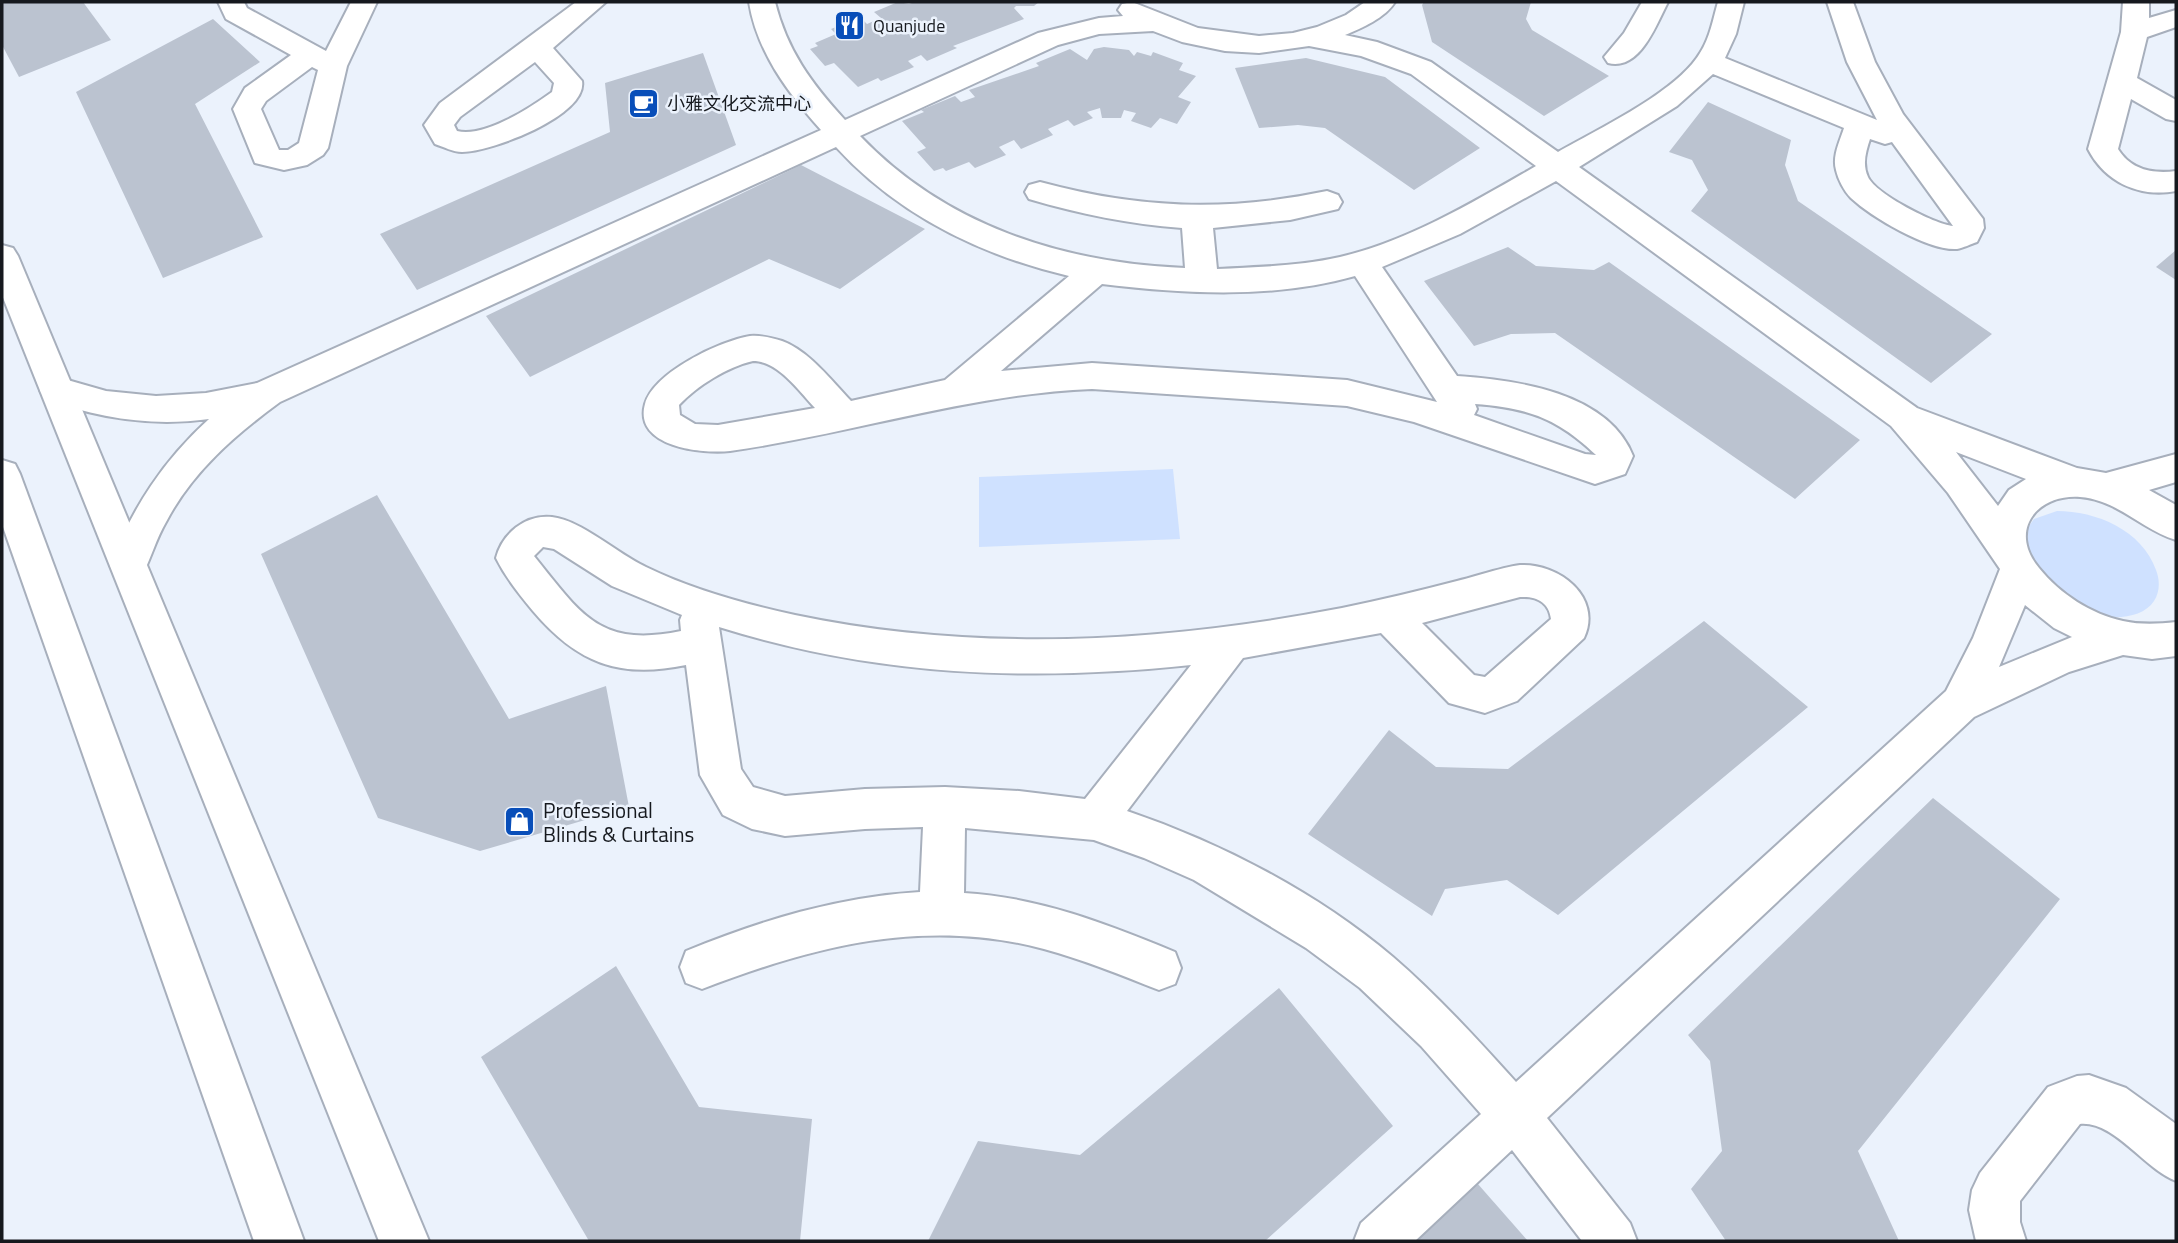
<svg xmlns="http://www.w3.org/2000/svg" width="2178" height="1243" viewBox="0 0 2178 1243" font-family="'Titillium Web','Noto Sans SC',sans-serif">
<rect width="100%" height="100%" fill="#ebf2fc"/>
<g fill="#cfe1ff">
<path d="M1173 469 1180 539 979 547V477Z"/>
<path d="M2057 511C2096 511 2142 530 2156 570 2160 580 2160 592 2154 601 2144 617 2116 620 2100 615 2087 611 2074 601 2062 595 2056 591 2044 587 2040 581 2032 568 2028 550 2022 536L2034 519Z"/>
</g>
<g fill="#bbc3d0">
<path d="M2 2H83L111 40 19 77 2 45Z"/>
<path d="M898 2 909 4 915 2H1039L1034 6H1016L1014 8 1024 19 953 46 957 48 927 61 921 55 908 61 914 67 881 81 878 78 858 87 834 63 825 66 810 49 818 46 815 43 836 34 831 29 860 17 867 24 881 18 874 12Z"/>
<path d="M1424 2H1531L1526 19 1532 30 1609 76 1544 116 1432 42 1422 5Z"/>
<path d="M213 19 260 62 195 104 263 237 163 278 76 92Z"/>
<path d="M1104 47 1129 50 1134 56 1137 52 1151 56 1153 52 1183 63 1179 70 1196 76 1178 97 1191 102 1177 124 1160 118 1151 128 1131 121 1136 113 1124 110 1121 118H1102L1100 108 1087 112 1093 118 1074 126 1068 120 1048 129 1053 135 1021 149 1014 140 999 147 1006 155 975 168 969 162 946 171 943 168 934 171 917 152 926 148 902 121 924 112 921 110 955 96 961 102 975 97 969 90 1039 66 1036 63 1070 49 1087 60 1094 49Z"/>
<path d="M703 53 736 145 417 290 380 234 610 132 605 83Z"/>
<path d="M1306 58 1385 77 1480 148 1414 190 1325 128 1298 125 1259 128 1235 68Z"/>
<path d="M1708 102 1791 140 1785 165 1798 201 1992 334 1931 383 1691 211 1708 190 1692 160 1669 152Z"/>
<path d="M801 165 925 229 840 289 769 259 530 377 486 316Z"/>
<path d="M1508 247 1536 266 1594 270 1609 262 1860 440 1795 499 1555 333 1511 334 1474 346 1424 281Z"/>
<path d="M2176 250V280L2156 267Z"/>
<path d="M377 495 509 719 606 686 629 807 480 851 378 818 261 554Z"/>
<path d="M1704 621 1808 707 1558 915 1507 880 1445 889 1432 916 1308 834 1389 730 1436 767 1508 769Z"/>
<path d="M1933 798 2060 899 1858 1151 1899 1241H1726L1691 1189 1722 1151 1710 1061 1688 1035Z"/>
<path d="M616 966 699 1107 812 1119 800 1241H589L481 1057Z"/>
<path d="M1279 988 1393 1126 1265 1241H928L978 1141 1080 1155Z"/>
<path d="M1470 1175 1528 1241H1404Z"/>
</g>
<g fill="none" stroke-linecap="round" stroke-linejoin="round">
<defs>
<g id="minor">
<path d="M218 2H244L247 8 326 51 351 2H377L347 66 328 148 323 155 307 165 284 170 255 163 233 109 245 88 291 55 226 19ZM312 67 318 70 299 143 288 150H279L261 109 266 101Z"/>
<path d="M576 2H606L553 48 582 81C588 116 490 152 462 152 453 152 444 147 435 144L424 125 440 103ZM535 62 554 83 552 92C530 108 484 138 457 131L454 125 460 117Z"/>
<path d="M749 2H775C787 50 811 83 845 120L1038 33 1099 18 1123 16 1118 10 1122 4 1132 2 1198 28 1259 36 1293 33 1317 27 1346 15 1365 2H1395C1385 18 1362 28 1345 35L1377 42 1431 62 1558 152C1598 129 1677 92 1700 53 1710 38 1713 19 1718 2H1744L1736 34 1725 58 1877 120 1847 62 1827 2H1853L1875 62 1903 114 1983 219 1984 228 1977 242C1971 244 1963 248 1957 249 1929 251 1871 217 1851 198 1844 191 1838 179 1836 170 1832 156 1840 141 1844 128L1713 74 1677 106 1579 167 1917 408 2077 468 2106 473 2176 454V482L2149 490 2176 505V540C2142 530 2118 500 2080 497 2036 494 2008 531 2039 568 2060 594 2091 614 2123 621 2141 625 2158 624 2176 622V656L2152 659 2123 655 2069 672 1974 717 1547 1118 1630 1223 1637 1241H1582L1512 1150 1415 1241H1354L1361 1223 1481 1114 1421 1046 1360 988 1306 948 1194 880 1144 858 1094 840 965 828 964 893C1038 897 1107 924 1175 952L1181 968 1175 984 1159 990C1121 975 1084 960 1044 949 925 917 813 946 702 989L686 983 680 967 686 951C762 920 837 897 920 892L923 827 865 829 785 836 752 829 723 815 700 775 686 665C619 679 577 663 533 611 519 594 506 578 496 558 502 534 525 514 552 517 581 520 618 554 646 567 693 590 745 604 795 615 977 653 1160 643 1342 608 1381 600 1419 591 1457 581 1478 576 1499 568 1520 565 1559 563 1603 597 1584 638L1517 701 1485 713 1449 703 1381 633 1243 658 1127 811C1221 843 1316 892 1393 957 1437 995 1477 1039 1516 1082L1946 691 1973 638 2000 569 1948 493 1891 426 1556 181 1460 234 1382 267 1457 376C1516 380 1608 392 1633 456L1625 474 1595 484 1414 422 1347 406 1092 389C968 394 852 434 730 451 703 454 633 447 645 404 654 372 720 341 750 336 761 335 772 338 782 341 809 351 831 380 851 401L945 380 1069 276C980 255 898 215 836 147L280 402C235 435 192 472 166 522 156 539 151 558 142 576L129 581 116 576 110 565C133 507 163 461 209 419 151 427 99 418 45 399L40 390 45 381 57 377 106 391 156 396 206 393 257 383 821 130C788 93 757 52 749 2ZM1153 31 1182 42 1225 51 1259 53 1309 46 1361 56 1411 74 1536 166C1475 201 1409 241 1340 257 1300 266 1258 267 1217 269L1213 228 1290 220 1338 209 1342 202 1338 195 1327 191C1226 212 1140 209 1040 182L1029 185 1025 192 1029 199C1080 214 1129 224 1182 228L1185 268C1063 263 946 226 860 136L1058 45 1099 34ZM1870 139 1885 144 1892 142 1953 226C1934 224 1876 194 1868 177 1862 164 1866 151 1870 139ZM1355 276 1437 402 1347 380 1092 363 1001 371 1102 284C1185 294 1274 299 1355 276ZM753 361C778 361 799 391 815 408L718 425 695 424 680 415 679 405C697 386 727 367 753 361ZM1475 404C1528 408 1557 418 1596 455L1585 454 1474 415 1477 409ZM1956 452 2026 479 2009 490 1998 506ZM543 547 554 549 612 586 682 615 680 620 681 631C599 648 581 614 534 556ZM1520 597C1536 596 1549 602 1551 619L1485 677 1474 675 1422 623ZM2025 605 2054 628 2072 637 1999 667ZM719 627C876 676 1029 682 1191 665L1085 799 1019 791 945 787 865 789 785 796 753 787 741 769Z"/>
<path d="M1642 2H1668C1656 25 1640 71 1608 63L1604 57 1624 33Z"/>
<path d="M2123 2H2149V18L2176 10V27L2147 37 2137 78 2176 100V121L2166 119 2131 99 2118 149C2131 170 2153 174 2176 171V191C2139 198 2105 182 2088 149L2121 32Z"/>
<path d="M2089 1075 2126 1088 2176 1124V1181C2144 1169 2115 1121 2080 1124L2020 1201V1222L2026 1241H1976L1969 1210 1972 1190 1980 1173 2048 1087 2077 1076Z"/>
</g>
<g id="tertiary">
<path d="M2 245 13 248 18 256 429 1241H379L2 295Z"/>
<path d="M2 460 15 464 20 474 304 1241H254L2 524Z"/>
</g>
</defs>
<use href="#minor" stroke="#a7afbc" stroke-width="4"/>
<use href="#tertiary" stroke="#a7afbc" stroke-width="4"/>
<use href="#minor" fill="#fff" fill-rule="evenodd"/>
<use href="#tertiary" fill="#fff" fill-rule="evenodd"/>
</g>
<defs>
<symbol id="restaurant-square" viewBox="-11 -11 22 22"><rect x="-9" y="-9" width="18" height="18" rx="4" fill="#084eb9" stroke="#ebf2fc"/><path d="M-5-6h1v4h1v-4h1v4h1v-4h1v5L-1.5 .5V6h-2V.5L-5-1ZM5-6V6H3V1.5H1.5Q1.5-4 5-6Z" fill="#fff"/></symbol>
<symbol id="cafe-square" viewBox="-11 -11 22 22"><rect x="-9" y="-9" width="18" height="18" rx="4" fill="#084eb9" stroke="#ebf2fc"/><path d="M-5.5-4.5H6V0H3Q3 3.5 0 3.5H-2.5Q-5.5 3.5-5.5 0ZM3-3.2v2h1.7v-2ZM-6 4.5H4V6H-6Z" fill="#fff"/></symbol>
<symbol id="shop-square" viewBox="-11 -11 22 22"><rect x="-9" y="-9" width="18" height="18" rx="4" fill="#084eb9" stroke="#ebf2fc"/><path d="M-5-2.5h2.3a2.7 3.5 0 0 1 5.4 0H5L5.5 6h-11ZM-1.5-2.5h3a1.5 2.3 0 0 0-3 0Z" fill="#fff"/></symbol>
</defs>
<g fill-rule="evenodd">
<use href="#restaurant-square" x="832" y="8" width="35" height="35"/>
<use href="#cafe-square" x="626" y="86" width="35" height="35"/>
<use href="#shop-square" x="502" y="804" width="35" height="35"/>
</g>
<g text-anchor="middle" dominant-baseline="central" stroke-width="5" stroke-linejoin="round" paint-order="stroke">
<g font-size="18" fill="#16191e" stroke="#ebf2fc" text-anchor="start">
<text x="873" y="25">Quanjude</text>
<text x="667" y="103">小雅文化交流中心</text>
</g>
<g font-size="21" fill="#16191e" stroke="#ebf2fc" text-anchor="start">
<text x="543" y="810">Professional<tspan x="543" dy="24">Blinds &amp; Curtains</tspan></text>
</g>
</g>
<rect width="2178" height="1243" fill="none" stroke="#16191e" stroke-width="7"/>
</svg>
